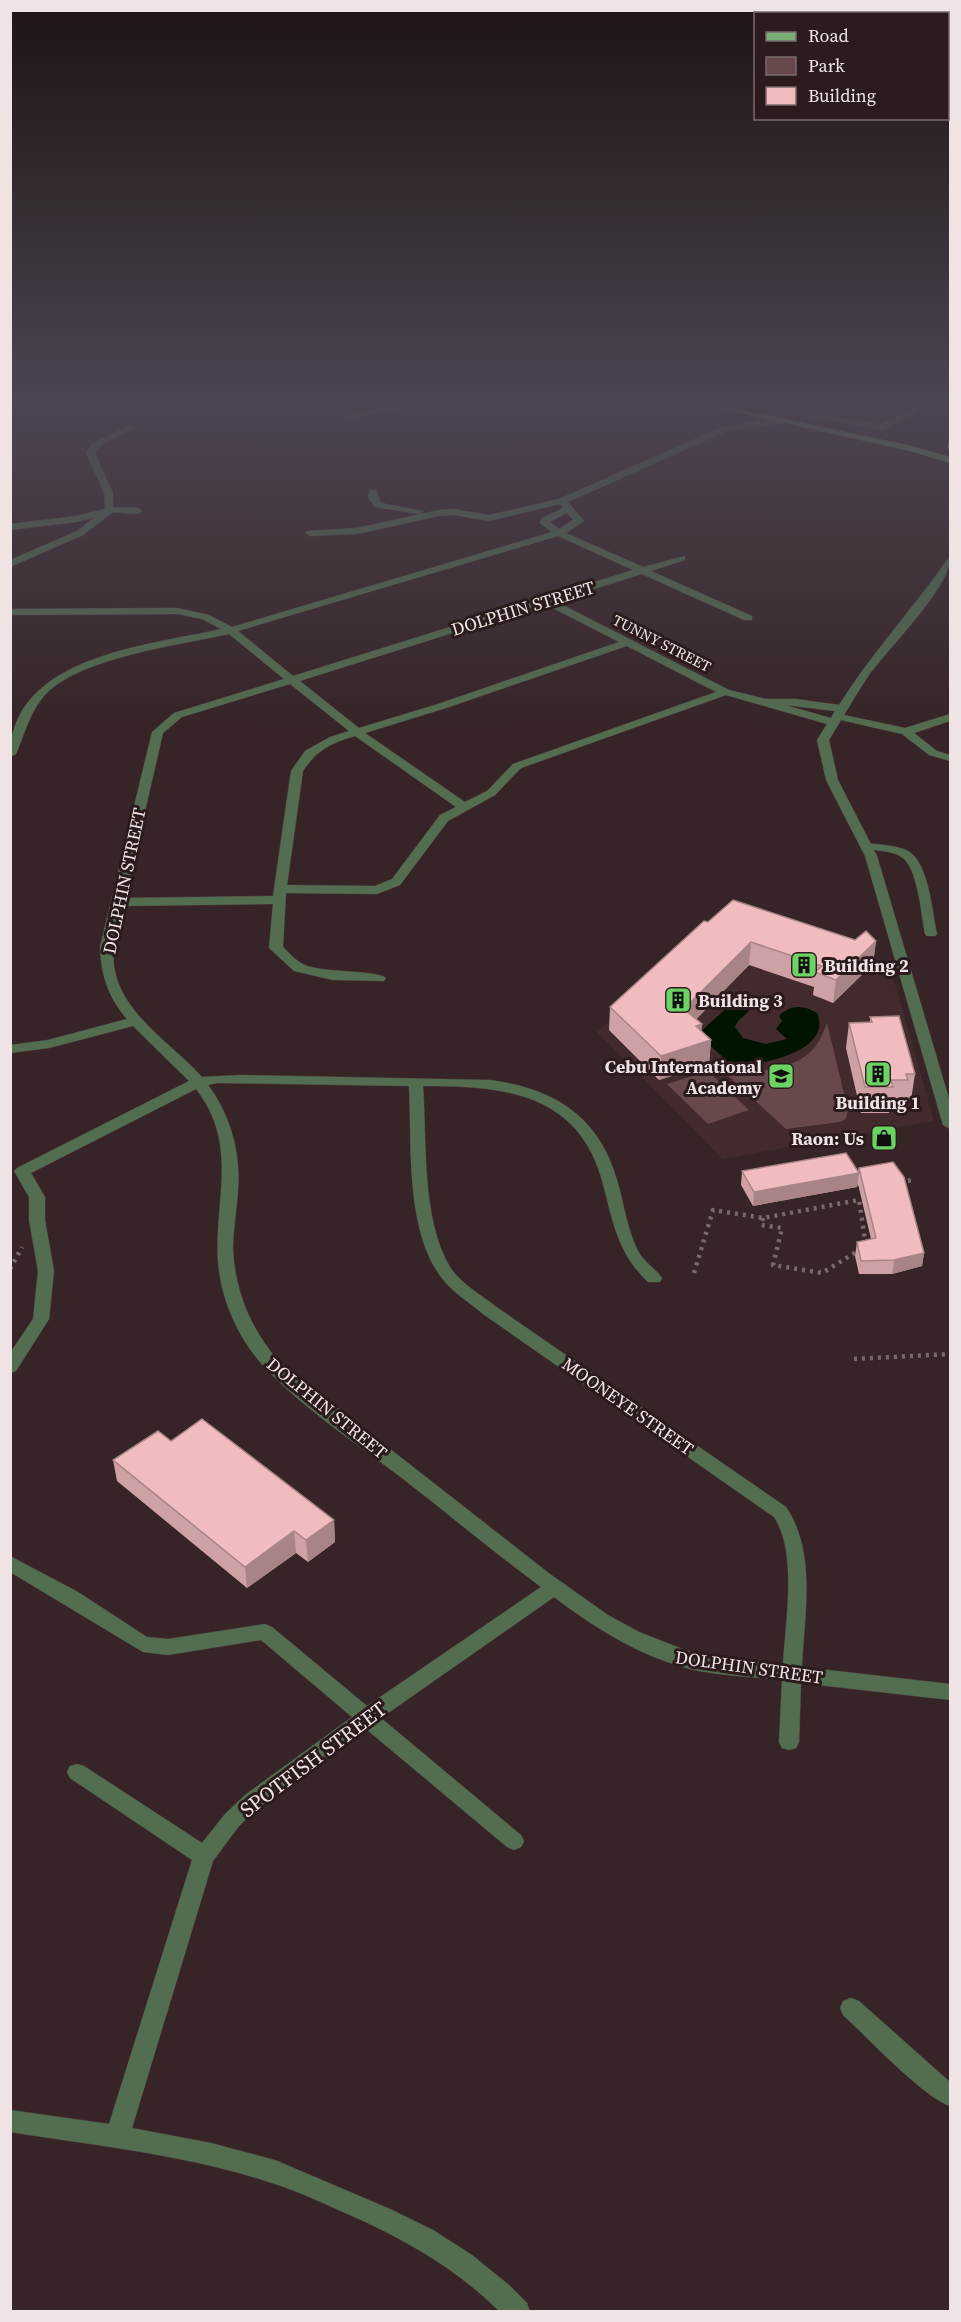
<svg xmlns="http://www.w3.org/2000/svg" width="961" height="2322" viewBox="0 0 961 2322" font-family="'Source Serif 4',serif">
<rect width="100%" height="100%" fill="#362426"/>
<path fill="#432a2c" d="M726 920 893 975 934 1121 723 1159 597 1032Z"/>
<g fill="#67484b">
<path d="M827 1023 848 1110 846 1119 840 1122 786 1129 722 1070C751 1074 798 1072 817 1044 821 1038 824 1030 827 1023Z"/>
<path d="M708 1071 749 1110 708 1124 667 1084Z"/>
</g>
<path fill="#001400" d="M742 994 752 1004C750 1015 738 1017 735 1027L743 1038 766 1044 787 1039 776 1029 782 1021 779 1016C790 1004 804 1005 817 1013 834 1052 757 1067 731 1065L698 1034Z"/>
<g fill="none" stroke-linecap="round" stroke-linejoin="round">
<defs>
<g id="lane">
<path d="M110 507 138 508 142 511 138 514 107 512 106 510Z"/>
<path d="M867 843C880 845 896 845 908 851 929 863 932 912 937 934L935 936H927L925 934C921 915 918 865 900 856 889 850 875 851 863 848V844Z"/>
</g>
<g id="street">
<path d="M410 404H431L346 419 342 416Z"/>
<path d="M915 407 919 410 918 412 882 430 810 417 814 414 881 424Z"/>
<path d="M781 418 785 421 784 423 727 431 568 502 584 521 566 533 643 567 685 556V560L651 571 752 616V620H744L642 574 555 601 729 690 766 699H796L839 705C871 654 912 610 947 560L950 559C950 587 887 650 869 675 860 688 852 702 844 715L905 728 950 714V721L914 733 937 751 950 755V761L929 755 902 734 841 720 829 740 838 780 877 856 950 1102V1129L943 1125 865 856 826 780 817 740 827 724 726 695 521 768 495 795 448 821 400 885 377 894 286 893 283 947C289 953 297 962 305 965 323 973 377 970 386 978L384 981 333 980 294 971 269 948 273 904 123 906C120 919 115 933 114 947 107 1006 168 1039 202 1077L240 1075 490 1080C554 1089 598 1115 617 1180 624 1204 627 1229 638 1251 644 1262 655 1268 662 1278L660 1282H648C618 1254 613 1222 603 1184 579 1092 504 1086 423 1086 427 1141 421 1218 450 1267 460 1283 480 1294 495 1306L786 1507C817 1553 804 1615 802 1667L950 1684V1700L801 1683 799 1742 796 1748 789 1750 782 1748 779 1742 782 1680C755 1677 726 1676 699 1671 646 1660 596 1629 554 1597L381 1718 521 1835 524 1841 521 1847 514 1850 507 1847 366 1729 259 1807 239 1826 213 1861 132 2128 211 2143 275 2160 390 2209 433 2230 472 2255 509 2285 527 2303 530 2312H500C459 2271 411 2243 359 2219 331 2207 303 2193 275 2184 189 2155 99 2146 10 2132V2110L109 2124 192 1860 70 1778 67 1772 70 1766 77 1764 84 1766 202 1843 225 1814 245 1795 352 1717 261 1640 168 1655 143 1652 10 1572V1556L78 1592 147 1637 168 1639 265 1624 272 1627 367 1706 541 1587C492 1551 446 1512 398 1475 355 1443 304 1408 267 1370 245 1347 229 1317 222 1287 205 1217 246 1153 196 1089L31 1173 45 1197V1220L54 1271 49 1319 16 1371 10 1373V1353L33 1319 38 1271 29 1220V1197L14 1171 17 1168 189 1081 133 1026 49 1048 10 1053V1045L48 1040 127 1019C108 997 101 975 100 947L152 732 174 713 284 679 229 634C179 645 77 658 44 696 30 712 24 735 16 754L10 757C10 656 147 646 221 629L202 619 177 614 10 615V609L177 608 209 615 232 627 552 532 540 523 542 518 563 508 560 504 489 521 454 515 439 516 357 534 310 536 305 533 307 531 357 528 439 510 454 509 489 515 559 499 722 427ZM567 513 573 520 559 529 550 522ZM558 536 633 570 293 676 238 631ZM545 604 619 642 438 704 359 728 300 681ZM627 646 716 692 513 764 487 791 465 802 365 733 446 708ZM290 684 349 731 330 737 305 751 291 771 273 896 125 898 163 733 182 717ZM785 705 835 711 831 718ZM355 736 456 807 440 815 392 879 375 886 287 885 303 771C317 750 331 743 355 736ZM217 1083 409 1086C412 1144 405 1229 441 1277 452 1292 469 1302 483 1314L774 1517C798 1553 785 1623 783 1665L698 1655 639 1632 608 1615 550 1574 279 1362C251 1329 235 1292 233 1249 233 1229 237 1209 238 1189 241 1153 230 1114 208 1085Z"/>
<path d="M129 425 136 427C123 437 104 438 95 453L113 493V512L83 535 10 567V560L77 531 95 517 77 522 10 530V524L76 516 105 509 104 493 86 453 92 444Z"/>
<path d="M370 490H376L381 503 424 511 419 514 375 507 368 498Z"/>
<path d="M851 1998 859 2001 950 2082V2106C923 2097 867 2037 843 2015L840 2008 843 2001Z"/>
</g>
<path id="primary" d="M699 404H715L912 446 950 457V463L910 451Z"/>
</defs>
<use href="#lane" stroke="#503f40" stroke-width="1"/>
<use href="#street" stroke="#503f40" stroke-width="1"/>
<use href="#primary" stroke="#503f40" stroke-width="1"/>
<g stroke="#78696a" stroke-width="4.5" stroke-dasharray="3 5" stroke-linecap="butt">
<path d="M900 1182 912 1180"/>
<path d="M763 1218 761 1225 782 1228 773 1265 822 1273 858 1251"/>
<path d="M10 1269 22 1247"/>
<path d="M694 1273 713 1210 763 1218 859 1200 866 1246"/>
<path d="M854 1359 950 1354"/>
</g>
<use href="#lane" fill="#536d50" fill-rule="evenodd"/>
<use href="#street" fill="#536d50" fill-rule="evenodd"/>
<use href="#primary" fill="#79af74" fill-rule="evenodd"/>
</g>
<g fill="#cea2a5">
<path d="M951 427V449L947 448Z"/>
<path d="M708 922 855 940 876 941 873 964 833 1003 813 995 814 987 749 965 696 1019 702 1024 701 1031 711 1040 709 1064 659 1080 609 1030 610 1007Z"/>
<path d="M870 1017 915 1074 911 1100H905L904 1106 890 1107 889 1113H861L846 1048 849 1023 870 1022Z"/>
<path d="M859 1168 924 1253 922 1266 892 1274H859L855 1256 857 1242 871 1239 858 1184 857 1187 753 1206 741 1185 742 1171H858Z"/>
<path d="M171 1441 334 1520 335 1542 308 1562 296 1553 247 1588 117 1481 113 1460Z"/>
</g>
<g fill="#a88486">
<path d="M876 941 873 964 833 1003 836 980Z"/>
<path d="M751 942 749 965 683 1033 684 1009Z"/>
<path d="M702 1024 700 1044 711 1040 709 1064 659 1080 661 1056 696 1026Z"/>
<path d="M859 1173 857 1187 753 1206 754 1192Z"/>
<path d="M924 1253 922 1266 892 1274 894 1260Z"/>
<path d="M334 1520 335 1542 308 1562 306 1540Z"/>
<path d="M294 1531 296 1553 247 1588 245 1567Z"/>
</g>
<g fill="#f0bcc0" stroke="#a88486" stroke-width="1.5">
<path d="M733 900 855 940 866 931 876 941 836 980 815 972 822 966 751 942 684 1009 702 1024 696 1026 711 1040 661 1056 610 1007 704 921 708 922Z"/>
<path d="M899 1016 915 1074H906L908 1080H891L893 1087H865L849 1023 872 1022 870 1017Z"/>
<path d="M846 1153 859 1173 754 1192 742 1171Z"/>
<path d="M893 1162 904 1177 924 1253 894 1260 861 1261 857 1242 876 1238 859 1168Z"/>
<path d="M202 1419 334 1520 306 1540 294 1531 245 1567 113 1460 158 1431 171 1441Z"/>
</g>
<linearGradient id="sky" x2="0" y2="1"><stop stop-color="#1e1415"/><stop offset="0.55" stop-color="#4c4552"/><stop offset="1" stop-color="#4c4552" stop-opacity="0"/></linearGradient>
<rect width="961" height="729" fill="url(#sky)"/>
<defs>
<symbol id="building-square" viewBox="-11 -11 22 22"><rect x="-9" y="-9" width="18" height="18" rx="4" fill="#6bd363" stroke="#2c1b1c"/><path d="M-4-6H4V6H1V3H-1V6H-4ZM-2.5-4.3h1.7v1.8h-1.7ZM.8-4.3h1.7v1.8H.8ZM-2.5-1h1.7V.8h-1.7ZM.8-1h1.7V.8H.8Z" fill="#111"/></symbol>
<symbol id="school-square" viewBox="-11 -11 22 22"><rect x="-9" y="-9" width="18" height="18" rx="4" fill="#6bd363" stroke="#2c1b1c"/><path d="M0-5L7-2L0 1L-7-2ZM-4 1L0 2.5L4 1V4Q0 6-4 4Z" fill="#111"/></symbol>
<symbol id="shop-square" viewBox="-11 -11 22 22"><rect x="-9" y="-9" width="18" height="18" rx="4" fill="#6bd363" stroke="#2c1b1c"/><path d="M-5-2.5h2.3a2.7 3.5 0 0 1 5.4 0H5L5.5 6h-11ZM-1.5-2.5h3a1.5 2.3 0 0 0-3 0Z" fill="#111"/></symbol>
</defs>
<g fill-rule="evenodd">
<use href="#building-square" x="789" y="950" width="30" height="30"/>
<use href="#building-square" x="663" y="985" width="30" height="30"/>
<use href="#building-square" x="863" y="1059" width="30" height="30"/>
<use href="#school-square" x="766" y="1061" width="30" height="30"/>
<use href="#shop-square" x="869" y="1123" width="30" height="30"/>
</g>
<g text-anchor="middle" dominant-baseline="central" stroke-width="6" stroke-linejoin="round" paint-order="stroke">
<g font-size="15" fill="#efe3e3" stroke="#2c1b1c">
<text transform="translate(662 643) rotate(27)">TUNNY STREET</text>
</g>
<g font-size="18" fill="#efe3e3" stroke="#2c1b1c">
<text transform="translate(523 608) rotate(-17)">DOLPHIN STREET</text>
<text transform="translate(124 881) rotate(-78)">DOLPHIN STREET</text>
<text transform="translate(628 1406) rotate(35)">MOONEYE STREET</text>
<text transform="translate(327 1408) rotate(39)">DOLPHIN STREET</text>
<text transform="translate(749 1667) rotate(8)">DOLPHIN STREET</text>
</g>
<g font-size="18" font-weight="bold" fill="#efe3e3" stroke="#2c1b1c" text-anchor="start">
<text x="824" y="965">Building 2</text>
<text x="698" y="1000">Building 3</text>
<text x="762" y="1066" text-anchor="end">Cebu International<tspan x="762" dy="21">Academy</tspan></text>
<text x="878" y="1102" text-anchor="middle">Building 1</text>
<text x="864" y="1138" text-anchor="end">Raon: Us</text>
</g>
<g font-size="21" fill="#efe3e3" stroke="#2c1b1c">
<text transform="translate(313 1759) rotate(-37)">SPOTFISH STREET</text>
</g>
</g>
<rect width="961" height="2322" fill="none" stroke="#efe3e3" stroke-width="24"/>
<rect x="754" y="12" width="195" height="108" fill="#2c1b1c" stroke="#7a6b6c" stroke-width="1.5"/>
<rect x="766" y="32" width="30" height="9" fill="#79af74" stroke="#7a6b6c" stroke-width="1.5"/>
<text x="808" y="42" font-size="18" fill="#efe3e3">Road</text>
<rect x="766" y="57" width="30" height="18" fill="#67484b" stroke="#7a6b6c" stroke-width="1.5"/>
<text x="808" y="72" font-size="18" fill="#efe3e3">Park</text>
<rect x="766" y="87" width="30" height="18" fill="#f0bcc0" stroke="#7a6b6c" stroke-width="1.5"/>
<text x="808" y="102" font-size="18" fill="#efe3e3">Building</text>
</svg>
